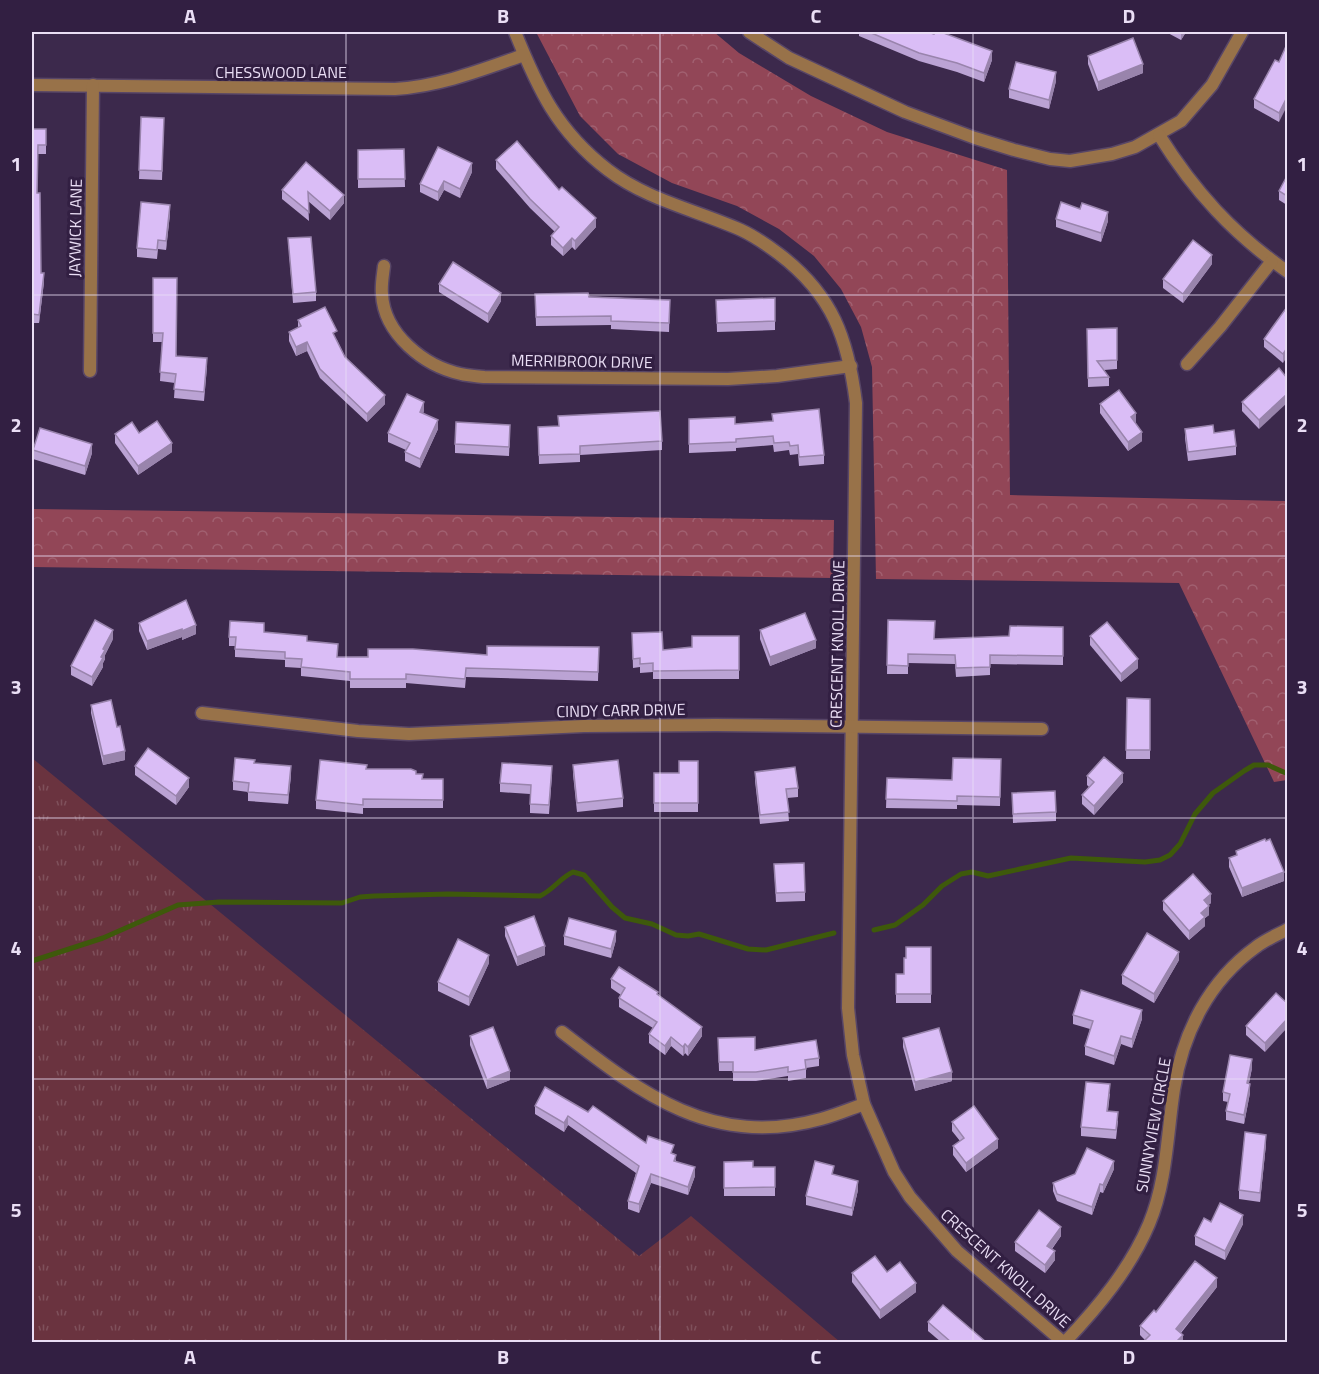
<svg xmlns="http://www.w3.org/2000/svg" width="1319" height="1374" viewBox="0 0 1319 1374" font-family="'Titillium Web',sans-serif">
<defs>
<pattern id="grass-tufts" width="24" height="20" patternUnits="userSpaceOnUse" patternTransform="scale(1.5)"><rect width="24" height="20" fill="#6a333f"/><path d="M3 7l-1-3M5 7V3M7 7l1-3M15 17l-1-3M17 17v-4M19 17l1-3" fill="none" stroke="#7f505b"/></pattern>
<pattern id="forest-crowns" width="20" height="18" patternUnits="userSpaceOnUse" patternTransform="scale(1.5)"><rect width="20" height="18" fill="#924657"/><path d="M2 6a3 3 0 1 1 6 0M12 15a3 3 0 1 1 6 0" fill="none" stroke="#a16070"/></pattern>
</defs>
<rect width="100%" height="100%" fill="#3c294c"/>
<path fill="url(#grass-tufts)" d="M32 758 639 1256 691 1216 840 1342H32Z"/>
<g fill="url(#forest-crowns)">
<path d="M536 32H714L739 53 811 96 887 132 1007 170 1010 495 1287 501V780L1274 782 1179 583 876 579 872 367 861 327 841 289 814 256 779 229 737 206 672 183 618 154 580 116Z"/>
<path d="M32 509 834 520 833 578 32 567Z"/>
</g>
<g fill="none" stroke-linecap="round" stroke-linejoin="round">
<g stroke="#3e590b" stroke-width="5">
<path d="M874 930 895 925 923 905 942 886 961 874 972 872 988 876 1071 858 1145 862 1160 860 1170 855 1180 844 1195 814 1213 793 1244 771 1254 765H1268L1288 774"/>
<path d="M32 961 103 938 178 905 219 902 342 903 360 897 374 896 448 894 540 896C553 890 560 878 573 872L584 875 612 907 625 918 652 924 676 935 688 936 699 934 748 949 766 950 834 933"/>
</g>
<defs>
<g id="street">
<path d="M515 32C538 89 557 131 608 170 647 200 696 210 741 230 754 236 767 245 779 254 833 295 848 339 856 403L848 1008 853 1055 864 1104 894 1172 910 1197 957 1251 1063 1342"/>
<path d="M749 32 789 58 905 112 975 138 1014 150 1050 159 1070 161 1112 154 1135 147 1181 121 1212 85 1242 32"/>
<path d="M32 85 395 89C441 86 481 70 524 55"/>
<path d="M1159 135C1194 191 1233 234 1288 272"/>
<path d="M384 266C383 275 381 285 382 294 384 334 424 366 461 374 469 376 477 376 484 377L728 379 777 376 851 366"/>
<path d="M1187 364 1220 327 1272 261"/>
<path d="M90 371 93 85"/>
<path d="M202 713 358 731 409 734 584 726 716 725 1042 729"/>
<path d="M562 1032C642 1094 713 1149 821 1119 836 1115 850 1109 864 1104"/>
<path d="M1065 1342C1098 1307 1130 1269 1149 1224 1167 1181 1167 1134 1174 1089 1183 1032 1209 981 1256 947 1265 940 1277 935 1288 929"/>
</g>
</defs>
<use href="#street" stroke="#584667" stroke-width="15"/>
<use href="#street" stroke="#987249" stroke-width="12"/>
</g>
<g fill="#bba3d4">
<path d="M859 32H928L992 60 984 82 957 72 919 61 859 36Z"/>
<path d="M1166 32H1186L1181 40Z"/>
<path d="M1287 44 1279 122 1254 108V99L1279 62Z"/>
<path d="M1088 56 1143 73 1098 91 1088 64Z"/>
<path d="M1056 81 1049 109 1009 98V89Z"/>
<path d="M141 117 164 118 162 180 139 179Z"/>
<path d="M32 129H46V154H38L37 193 41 273 44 282 39 323H32Z"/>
<path d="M404 149 405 187 358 188V150Z"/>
<path d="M496 160 559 190 596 227 575 250 572 247 563 256 551 245V236L555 232 530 208 496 169Z"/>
<path d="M306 162 344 203 330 220 308 201 309 221 282 199V190Z"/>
<path d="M472 172 460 198 444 190 438 201 420 192V184Z"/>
<path d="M1287 176V205L1279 200V191Z"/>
<path d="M170 214 166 250 158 249 157 259 137 257V248Z"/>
<path d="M1056 219 1108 221 1101 242 1056 227Z"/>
<path d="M288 238 316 292V301L293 303Z"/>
<path d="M1212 264 1183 303 1163 288V279Z"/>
<path d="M153 278 177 356 207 367 204 401 174 398 175 383 160 381 162 342H153Z"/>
<path d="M439 284 501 301 488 323 439 292Z"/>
<path d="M535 294 670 300 669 332 611 329V325L536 326Z"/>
<path d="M775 298V330L717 332 716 300Z"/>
<path d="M1287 307 1283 363 1264 347V339Z"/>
<path d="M298 320 337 340 345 357 385 404 367 422 320 378 307 351 296 356 289 341V332L298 328Z"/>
<path d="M1117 328V369L1104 370 1109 377V386L1088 387 1087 329Z"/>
<path d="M1279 368 1259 429 1242 411V402Z"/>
<path d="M1100 404 1136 422 1135 423 1142 441 1128 451 1100 413Z"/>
<path d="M424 411 423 413 438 429 420 468 405 461V452L406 450 388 442V433Z"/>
<path d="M772 414 824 455V464L799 466 798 454 790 455 789 450 774 452 773 445 736 448V451L689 453V419L735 424 772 421Z"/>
<path d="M558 426 662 441V450L580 455V462L539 464 538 427Z"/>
<path d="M1185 429 1214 433 1236 446V455L1188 461 1185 438Z"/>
<path d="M139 433 172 452 138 475 115 443V434Z"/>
<path d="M510 434 509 456 455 453V444Z"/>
<path d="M33 450 92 453 85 475 33 459Z"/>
<path d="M186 600 196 634 182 640V637L147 650 139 631V623Z"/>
<path d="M888 620 934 639 1009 636 1063 627V665L990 664V675L956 677 955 664 908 663V674H887Z"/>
<path d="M760 630 816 648 770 666 760 639Z"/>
<path d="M264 632 307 641 338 657 487 655 599 647 598 681 466 677 465 688 406 683V688H350V681L301 676V668L285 667V660L235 657V646H229V637Z"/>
<path d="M632 633 663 650 692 647 739 636V679H653V672L640 673V667L633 668Z"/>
<path d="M1090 636 1138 668 1121 682 1090 645Z"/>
<path d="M113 639 105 655V659L103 663V667L92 686 71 675V666Z"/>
<path d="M1127 698 1150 699V759H1126Z"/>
<path d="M91 705 125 760 103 765 91 713Z"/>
<path d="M1001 759 1000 806 957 805V809L886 808 887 778 952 780Z"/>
<path d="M698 761V812H654V773H679Z"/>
<path d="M255 763 291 775 288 804 248 801V792L233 790V781Z"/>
<path d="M573 765 623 798V807L577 812 573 774Z"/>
<path d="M135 766 189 787 176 805 135 775Z"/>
<path d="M367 769 416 774 423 779H443V808H363V814L316 809V800Z"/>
<path d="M755 772 798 788V797L787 798 789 821 760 824 755 781Z"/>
<path d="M552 775 549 814 530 813V794L500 792V783Z"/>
<path d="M1087 776 1123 782 1094 815 1082 804V795L1089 787 1087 785Z"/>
<path d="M1012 793 1056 812V821L1013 823Z"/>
<path d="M1236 851 1284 881 1242 897 1229 867V858L1236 856Z"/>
<path d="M774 864 805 892V901L776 902Z"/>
<path d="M1163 901 1211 903 1208 905 1209 915 1205 918V926L1189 940 1163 910Z"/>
<path d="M505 927 545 955 517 966 505 936Z"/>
<path d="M564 936 616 940 611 958 564 945Z"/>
<path d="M931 947V1003H896V974H904L906 958Z"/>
<path d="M1179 960 1154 1003 1122 984V975Z"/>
<path d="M489 963 469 1006 438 991V982Z"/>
<path d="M611 979 658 994 702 1036 688 1056 685 1053 683 1056 671 1046 665 1055 649 1043V1034L653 1028 619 1007V998L621 995 611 988Z"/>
<path d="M1276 993 1265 1052 1246 1035V1026Z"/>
<path d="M1073 1015 1142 1019 1132 1048 1121 1044 1114 1065 1085 1055V1046L1090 1029 1073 1024Z"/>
<path d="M470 1036 510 1080 487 1089 470 1045Z"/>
<path d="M718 1038 755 1050 819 1058V1066L806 1068V1078L788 1081V1076L756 1081H733V1071H719Z"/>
<path d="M903 1038 952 1081 915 1091 903 1047Z"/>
<path d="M1252 1068 1249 1083 1250 1093 1244 1124 1226 1120V1111L1228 1102 1223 1101V1092Z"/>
<path d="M1110 1093 1108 1111 1118 1121 1116 1139 1081 1136V1127Z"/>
<path d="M535 1106 588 1112 646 1143 674 1154 676 1161 695 1176 688 1195 651 1183 639 1213 628 1209V1201L636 1173 568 1125 564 1132 535 1114Z"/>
<path d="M952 1122 998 1148 966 1172 953 1155V1146L960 1141 952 1131Z"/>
<path d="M1266 1144 1260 1202 1239 1199V1190Z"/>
<path d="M724 1162 753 1167H775V1196H724Z"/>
<path d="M1114 1169 1103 1193 1100 1192 1092 1215 1057 1201 1053 1191V1183Z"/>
<path d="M834 1175 858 1190 852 1216 806 1205V1196Z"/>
<path d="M1211 1222 1243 1224 1225 1260 1195 1245V1236Z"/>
<path d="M1061 1236 1052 1249 1055 1260 1045 1273 1015 1251V1242Z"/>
<path d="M852 1273 916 1292 880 1319 852 1282Z"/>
<path d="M1217 1287 1181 1333 1183 1342 1145 1340 1140 1335V1326L1156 1312Z"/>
<path d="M928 1322 986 1342H941L928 1331Z"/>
</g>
<g fill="#9984ac">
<path d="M1181 32H1186L1181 40Z"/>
<path d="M992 51V60L984 82V73Z"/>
<path d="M1143 64V73L1098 91V82Z"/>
<path d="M1056 72V81L1049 109V100Z"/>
<path d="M1287 97V106L1279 122V113Z"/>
<path d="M472 163V172L460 198V189Z"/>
<path d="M444 181V190L438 201V192Z"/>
<path d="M344 195V203L330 220V211Z"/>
<path d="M170 205V214L166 250V241Z"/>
<path d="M1108 212V221L1101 242V233Z"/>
<path d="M596 218V227L575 250V241Z"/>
<path d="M572 238V247L563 256V248Z"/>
<path d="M1212 255V264L1183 303V294Z"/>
<path d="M44 273V282L39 323V315Z"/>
<path d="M501 293V301L488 323V314Z"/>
<path d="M307 342V351L296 356V347Z"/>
<path d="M1287 348V357L1283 363V354Z"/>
<path d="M1287 394V403L1259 429V420Z"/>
<path d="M385 395V404L367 422V414Z"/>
<path d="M424 402V411L420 421V412Z"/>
<path d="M1136 413V422L1131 426V417Z"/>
<path d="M438 420V429L420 468V459Z"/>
<path d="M1142 432V441L1128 451V442Z"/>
<path d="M172 443V452L138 475V466Z"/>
<path d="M92 444V453L85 475V466Z"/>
<path d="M196 625V634L182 640V631Z"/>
<path d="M182 629V637L147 650V641Z"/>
<path d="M113 630V639L105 655V659L103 663V667L92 686V677L101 657 103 649Z"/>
<path d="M816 640V648L770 666V657Z"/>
<path d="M1138 659V668L1121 682V674Z"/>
<path d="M125 751V760L103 765V756Z"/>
<path d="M291 766V775L288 804V795Z"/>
<path d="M1123 773V782L1094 815V806Z"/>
<path d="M189 778V787L176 805V796Z"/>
<path d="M1284 872V881L1242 897V888Z"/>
<path d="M1211 894V903L1204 909V900Z"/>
<path d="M1209 906V915L1205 918V926L1189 940V931L1201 913Z"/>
<path d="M616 931V940L611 958V949Z"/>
<path d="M545 946V955L517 966V957Z"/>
<path d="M1179 952V960L1154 1003V994Z"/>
<path d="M489 955V963L469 1006V997Z"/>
<path d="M1142 1010V1019L1132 1048V1039Z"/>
<path d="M1287 1019V1028L1265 1052V1043Z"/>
<path d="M702 1027V1036L688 1056V1047Z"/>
<path d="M1121 1036V1044L1114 1065V1056Z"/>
<path d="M671 1037V1046L665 1055V1046Z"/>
<path d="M685 1044V1053L683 1056V1047Z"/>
<path d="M1252 1059V1068L1247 1092V1083Z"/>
<path d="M510 1071V1080L487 1089V1080Z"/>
<path d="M952 1072V1081L915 1091V1082Z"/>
<path d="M1250 1084V1093L1244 1124V1115Z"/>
<path d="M568 1116V1125L564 1132V1123Z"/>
<path d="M1266 1135V1144L1260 1202V1193Z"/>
<path d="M998 1139V1148L966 1172V1163Z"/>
<path d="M1114 1161V1169L1103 1193V1185Z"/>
<path d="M695 1167V1176L688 1195V1187Z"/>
<path d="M651 1174V1183L639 1213V1204Z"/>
<path d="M858 1181V1190L852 1216V1208Z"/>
<path d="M1100 1184V1192L1092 1215V1207Z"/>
<path d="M1243 1215V1224L1225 1260V1251Z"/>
<path d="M1061 1227V1236L1047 1255V1246Z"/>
<path d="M1055 1251V1260L1045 1273V1265Z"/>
<path d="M1217 1278V1287L1176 1338V1329Z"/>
<path d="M916 1283V1292L880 1319V1310Z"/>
<path d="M1183 1335V1342H1176Z"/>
</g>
<g fill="#dabdf6" stroke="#9984ac" stroke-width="1.5">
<path d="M869 32H928L934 34 935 32H941L992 51 984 73 957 63 919 53Z"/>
<path d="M1133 38 1143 64 1098 82 1088 56Z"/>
<path d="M1287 44V97L1279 113 1254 99 1275 60 1279 62Z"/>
<path d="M1016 62 1056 72 1049 100 1009 89Z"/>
<path d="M141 117 164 118 162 171 139 170Z"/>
<path d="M32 129H46V145H38L37 193H40L41 273H44L39 315 32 314Z"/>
<path d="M517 141 559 190 562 187 596 218 575 241 572 238 563 248 551 236 559 227 530 199 496 160Z"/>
<path d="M438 147 472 163 460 189 444 181 438 192 420 184Z"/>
<path d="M404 149 405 179H358V150Z"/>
<path d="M306 162 344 195 330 211 308 192 309 212 282 190Z"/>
<path d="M1287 176V196L1279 191Z"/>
<path d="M141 202 170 205 166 241 158 240 157 250 137 248Z"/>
<path d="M1061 202 1080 209 1082 203 1108 212 1101 233 1056 219Z"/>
<path d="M311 237 316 292 293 294 288 238Z"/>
<path d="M1193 240 1212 255 1183 294 1163 279Z"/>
<path d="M453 262 501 293 488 314 439 284Z"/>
<path d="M153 278H177L176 356 207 358 204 392 174 389 176 374 160 372 163 333H153Z"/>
<path d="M588 293 589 297 670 300 669 323 611 321V316L536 317 535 294Z"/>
<path d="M775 298V321L717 323 716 300Z"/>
<path d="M325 307 337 331 333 333 345 357 385 395 367 414 320 369 307 342 296 347 289 332 301 326 298 320Z"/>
<path d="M1287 307V348L1283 354 1264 339Z"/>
<path d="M1117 328V360L1097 361 1109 377 1088 378 1087 329Z"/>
<path d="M1279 368 1287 378V394L1259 420 1242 402Z"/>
<path d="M1119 390 1136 413 1131 417 1142 432 1128 442 1100 404Z"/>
<path d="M407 394 424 402 420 412 438 420 420 459 405 452 410 443 388 433Z"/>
<path d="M819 409 824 455 799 457 798 445 790 446 789 442 774 443 773 436 736 439V442L689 444V419L735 417V424L773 421 772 414Z"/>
<path d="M660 411 662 441 580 446V454L539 455 538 427 559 426 558 416Z"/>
<path d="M157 421 172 443 138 466 115 434 132 422 139 433Z"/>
<path d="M456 422 510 425 509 447 455 444Z"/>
<path d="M1213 425 1214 433 1234 430 1236 446 1188 452 1185 429Z"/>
<path d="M40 428 92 444 85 466 33 450Z"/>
<path d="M186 600 196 625 182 631V629L147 641 139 623Z"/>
<path d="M805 613 816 640 770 657 760 630Z"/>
<path d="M95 620 113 630 103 649 105 650 101 657 103 658 92 677 71 666Z"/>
<path d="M888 620 935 621 934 639 1009 636 1010 626 1063 627V656L990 655V667L956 668 955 655 908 654V666L887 665Z"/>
<path d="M230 621 264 623V632L307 636V641L338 644 337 657H368V649H413L487 655V646L599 647 598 672 466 668 465 679 406 674V679H350V672L301 667 302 659 285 658V652L235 649 236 637H229Z"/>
<path d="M1107 622 1138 659 1121 674 1090 636Z"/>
<path d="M662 632 663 650 692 647V636H739V670L653 671V663L640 664V658L633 659 632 633Z"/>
<path d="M1127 698 1150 699V750H1126Z"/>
<path d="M111 700 117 727 120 726 125 751 103 756 91 705Z"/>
<path d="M148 748 189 778 176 796 135 766Z"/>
<path d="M1104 757 1123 773 1094 806 1082 795 1094 782 1087 776Z"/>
<path d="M235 758 255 760 254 763 291 766 288 795 248 792 249 783 233 781Z"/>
<path d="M953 758 1001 759 1000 797 957 796V801L886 799 887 778 952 780Z"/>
<path d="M320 760 367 765 366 769H411L416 771V774H423L422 779H443V800L363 799V805L316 800Z"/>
<path d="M618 760 623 798 577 803 573 765Z"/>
<path d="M679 761H698V803H654V773H679Z"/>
<path d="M502 763 552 766 549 805 530 804 531 785 500 783Z"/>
<path d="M795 767 798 788 786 789 789 812 760 815 755 772Z"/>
<path d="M1055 791 1056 812 1013 814 1012 793Z"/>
<path d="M1265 839 1266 841 1270 839 1284 872 1242 888 1229 858 1237 855 1236 851Z"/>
<path d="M804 863 805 892 776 893 774 864Z"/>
<path d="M1193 874 1211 894 1204 900 1209 906 1201 913 1205 917 1189 931 1163 901Z"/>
<path d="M534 916 545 946 517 957 505 927Z"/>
<path d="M569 918 616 931 611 949 564 936Z"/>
<path d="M1147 933 1179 952 1154 994 1122 975Z"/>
<path d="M458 939 489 955 469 997 438 982Z"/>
<path d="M906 947H931V994H896V974H904V958H906Z"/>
<path d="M619 967 658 992 657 994 702 1027 688 1047 685 1044 683 1047 671 1037 665 1046 649 1034 657 1022 619 998 625 988 611 979Z"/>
<path d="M1081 990 1142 1010 1132 1039 1121 1036 1114 1056 1085 1046 1093 1021 1073 1015Z"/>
<path d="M1276 993 1287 1003V1019L1265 1043 1246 1026Z"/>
<path d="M493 1027 510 1071 487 1080 470 1036Z"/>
<path d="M939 1028 952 1072 915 1082 903 1038Z"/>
<path d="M755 1037V1050L816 1040 819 1058 805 1060 806 1069 788 1072V1067L756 1072H733V1062H719L718 1038Z"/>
<path d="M1230 1055 1252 1059 1247 1083 1250 1084 1244 1115 1226 1111 1230 1094 1223 1092Z"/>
<path d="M1086 1082 1110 1084 1107 1111 1118 1112 1116 1130 1081 1127Z"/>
<path d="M545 1087 588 1112 593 1106 646 1143 648 1136 674 1145 671 1153 676 1155 674 1161 695 1167 688 1187 651 1174 639 1204 628 1201 639 1166 568 1116 564 1123 535 1106Z"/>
<path d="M974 1106 998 1139 966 1163 953 1146 964 1138 952 1122Z"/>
<path d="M1245 1132 1266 1135 1260 1193 1239 1190Z"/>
<path d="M1087 1148 1114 1161 1103 1185 1100 1184 1092 1207 1057 1194 1053 1183 1075 1174Z"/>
<path d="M753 1161V1167H775V1187L724 1188V1162Z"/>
<path d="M815 1161 834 1166 832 1174 858 1181 852 1208 806 1196Z"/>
<path d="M1220 1203 1243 1215 1225 1251 1195 1236 1204 1218 1211 1222Z"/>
<path d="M1039 1210 1061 1227 1047 1246 1055 1251 1045 1265 1015 1242Z"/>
<path d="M875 1256 887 1272 900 1262 916 1283 880 1310 852 1273Z"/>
<path d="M1195 1261 1217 1278 1176 1329 1183 1335 1176 1342H1143L1150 1335 1140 1326 1154 1310 1156 1312Z"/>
<path d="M943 1305 986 1342H951L928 1322Z"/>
</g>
<path fill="none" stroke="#eadef5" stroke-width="1.5" stroke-opacity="0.55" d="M346 32V1342M660 32V1342M973 32V1342M32 295H1288M32 556H1288M32 818H1288M32 1079H1288"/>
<g text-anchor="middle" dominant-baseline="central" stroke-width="6" stroke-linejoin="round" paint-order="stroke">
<g font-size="16" fill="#eadef5" stroke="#321f42">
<text x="281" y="72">CHESSWOOD LANE</text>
<text transform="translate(75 228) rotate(-89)">JAYWICK LANE</text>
<text transform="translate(582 361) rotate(1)">MERRIBROOK DRIVE</text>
<text transform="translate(837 644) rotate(-89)">CRESCENT KNOLL DRIVE</text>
<text transform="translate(621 710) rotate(-1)">CINDY CARR DRIVE</text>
<text transform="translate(1153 1125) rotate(-80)">SUNNYVIEW CIRCLE</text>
<text transform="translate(1006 1268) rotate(42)">CRESCENT KNOLL DRIVE</text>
</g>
</g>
<rect width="1319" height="1374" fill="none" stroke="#321f42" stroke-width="66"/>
<rect x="33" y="33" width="1253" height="1308" fill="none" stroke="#eadef5" stroke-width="2"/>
<g font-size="20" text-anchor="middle" font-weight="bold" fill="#eadef5">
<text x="190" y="23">A</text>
<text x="503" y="23">B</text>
<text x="816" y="23">C</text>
<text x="1129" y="23">D</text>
<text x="16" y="171">1</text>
<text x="1302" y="171">1</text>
<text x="16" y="432">2</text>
<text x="1302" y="432">2</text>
<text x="16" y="694">3</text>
<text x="1302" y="694">3</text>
<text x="16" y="955">4</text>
<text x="1302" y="955">4</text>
<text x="16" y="1217">5</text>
<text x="1302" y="1217">5</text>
<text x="190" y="1364">A</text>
<text x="503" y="1364">B</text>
<text x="816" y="1364">C</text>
<text x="1129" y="1364">D</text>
</g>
</svg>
